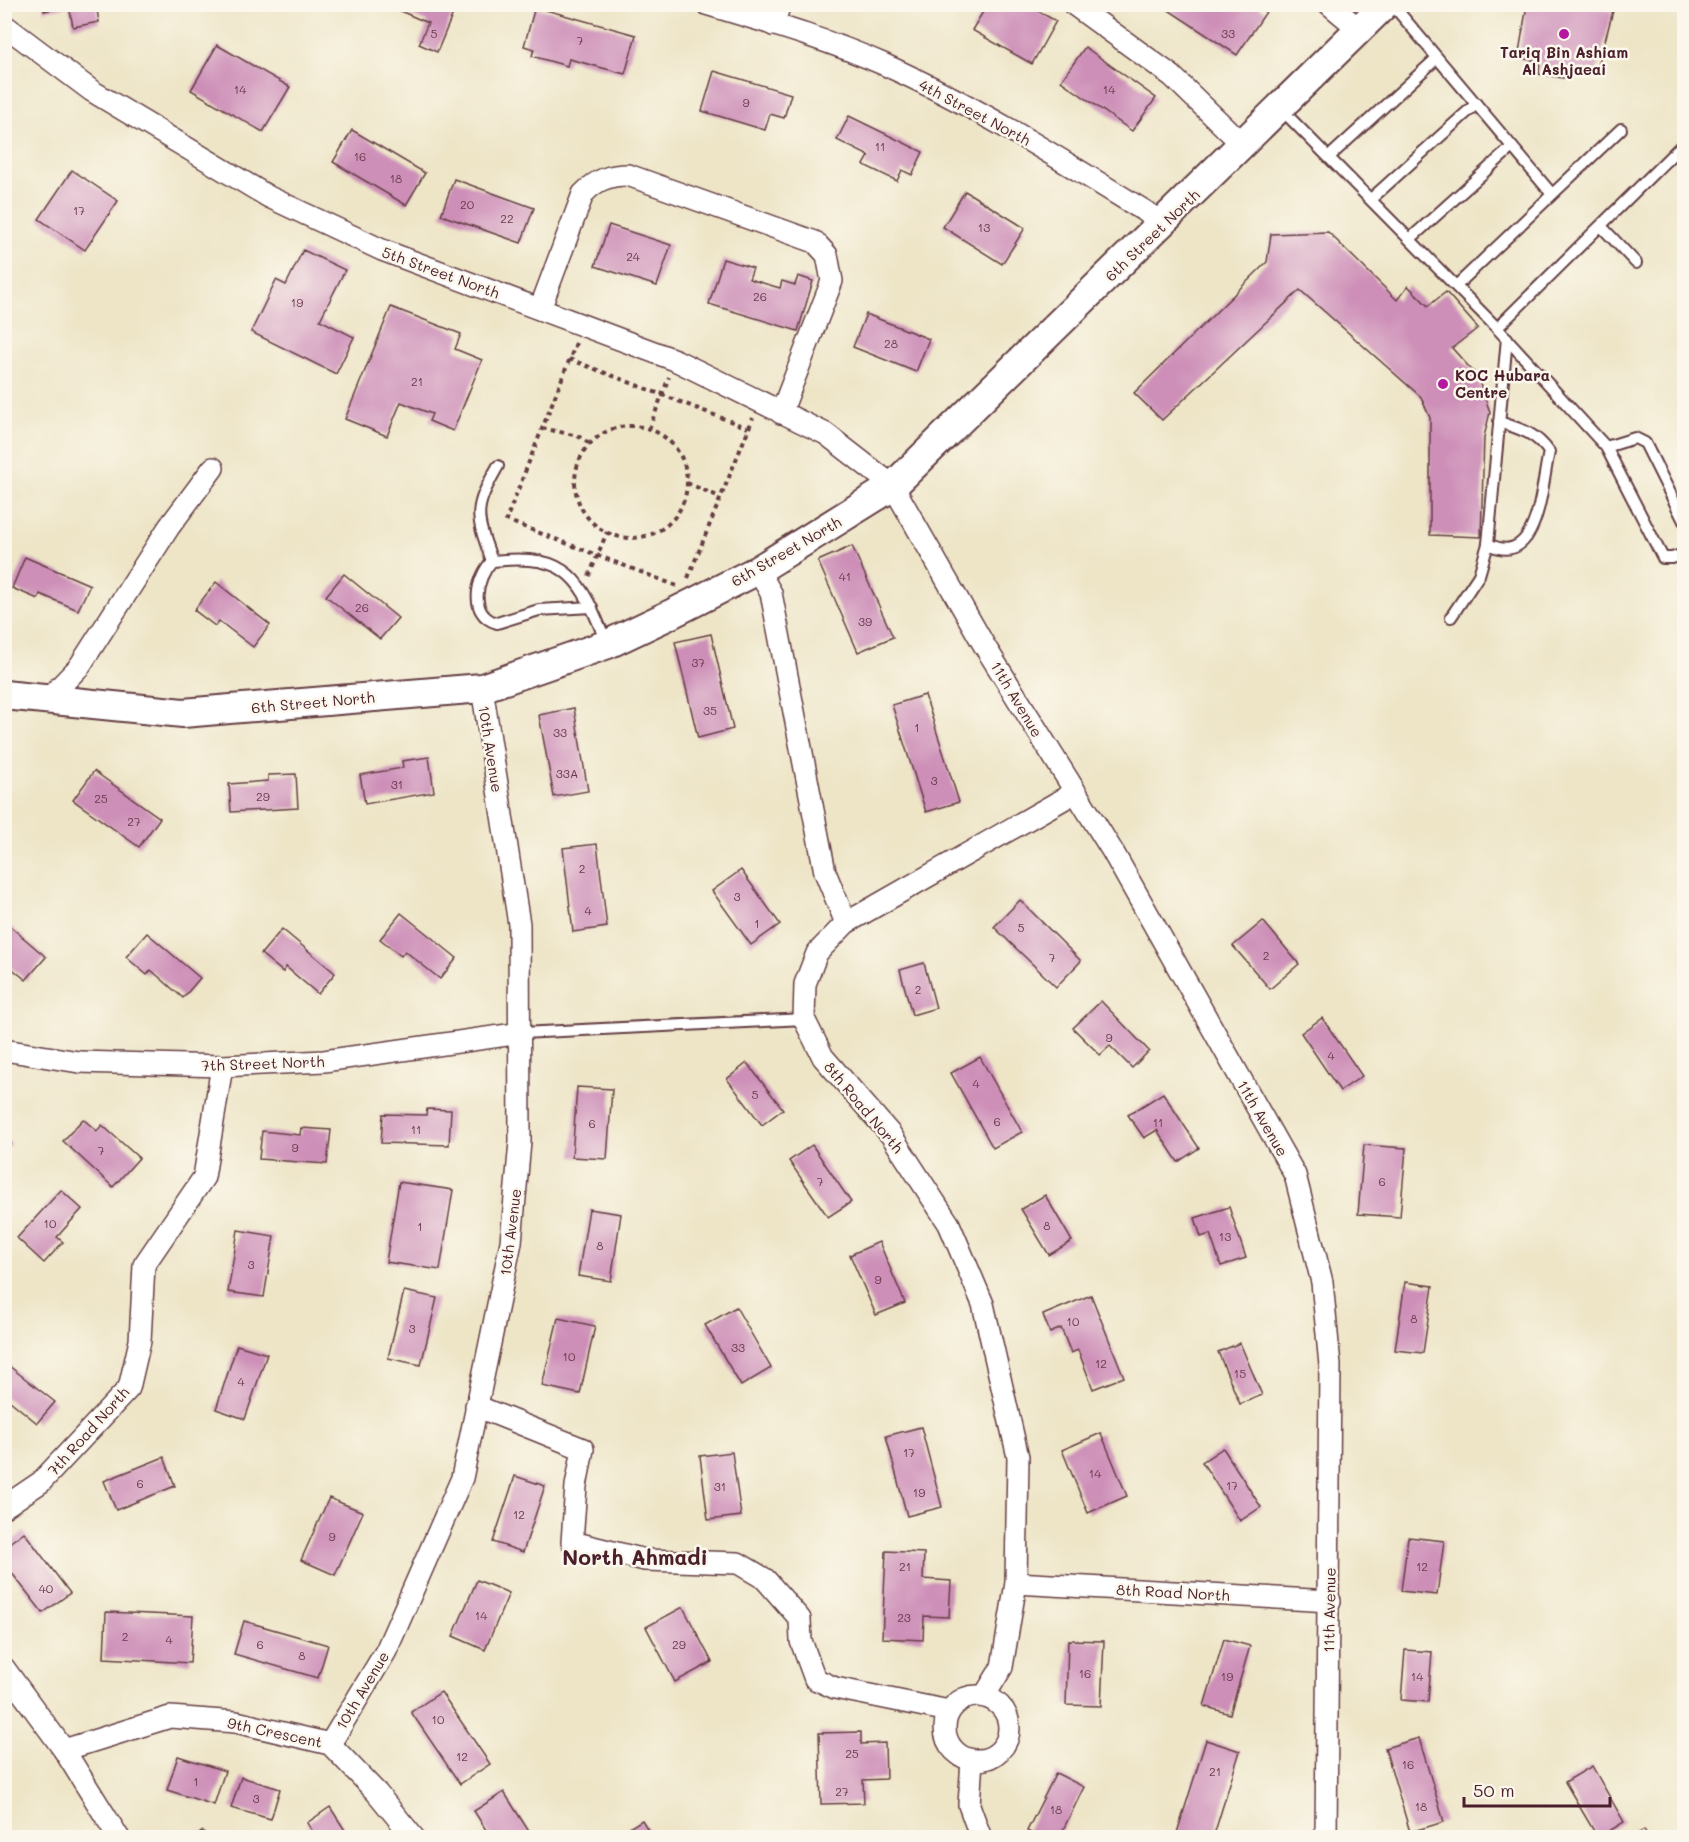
<svg xmlns="http://www.w3.org/2000/svg" width="1689" height="1842" viewBox="0 0 1689 1842" font-family="Mali,sans-serif">
<rect width="100%" height="100%" fill="#fbf7ec"/>
<filter id="ink" filterUnits="userSpaceOnUse"><feTurbulence type="fractalNoise" baseFrequency=".0167" numOctaves="2"/><feDisplacementMap in="SourceGraphic" scale="12" xChannelSelector="R" yChannelSelector="G"/><feConvolveMatrix kernelMatrix="1 2 1 2 8 2 1 2 1" color-interpolation-filters="sRGB"/></filter>
<filter id="wash" filterUnits="userSpaceOnUse"><feTurbulence type="fractalNoise" baseFrequency=".008" numOctaves="4" result="noise"/><feDisplacementMap in="SourceGraphic" scale="24" xChannelSelector="R" yChannelSelector="G"/><feGaussianBlur stdDeviation="1.35" result="paint"/><feColorMatrix in="noise" values="0 0 0 0 0 0 0 0 0 0 0 0 0 0 0 0 0 1.4 0 .05"/><feComposite in="paint" operator="in"/></filter>
<g filter="url(#wash)">
<rect width="100%" height="100%" fill="#eee5c7"/>
<g id="blocks">
<g fill="#cd8fb8">
<path d="M43 4H96L99 22 73 27 69 6 44 11Z"/>
<path d="M384 4H457L437 52 419 44 428 23Z"/>
<path d="M1170 4H1255L1266 12 1237 55 1167 9Z"/>
<path d="M987 5H1027L1056 21 1032 64 972 30Z"/>
<path d="M1527 5H1604L1603 9 1613 11 1596 74 1572 69 1569 79 1539 74 1540 61 1518 58Z"/>
<path d="M535 7 636 35 625 74 569 59 567 66 532 56 534 49 524 46Z"/>
<path d="M217 45 290 87 263 132 191 90Z"/>
<path d="M1085 47 1156 98 1132 131 1061 81Z"/>
<path d="M714 71 791 94 784 118 770 114 765 130 702 111Z"/>
<path d="M849 116 923 152 912 175 902 170 897 181 864 165 869 156 837 140Z"/>
<path d="M352 130 425 173 406 205 333 162Z"/>
<path d="M72 170 118 201 85 250 39 219Z"/>
<path d="M454 179 534 208 521 243 441 215Z"/>
<path d="M965 191 1025 228 1002 264 943 227Z"/>
<path d="M609 225 671 245 657 286 595 266Z"/>
<path d="M1328 232 1397 300 1408 286 1428 306 1446 292 1478 328 1452 348 1477 376 1490 412 1484 437 1481 537 1430 535V418L1421 397 1300 290 1162 420 1134 393 1267 262 1271 234Z"/>
<path d="M303 250 345 270 320 320 354 337 336 374 251 332 276 280 286 285Z"/>
<path d="M723 259 753 268 749 279 780 288 782 281 795 285 798 276 813 281 798 331 709 304Z"/>
<path d="M391 307 461 334 455 349 482 360 453 431 429 421 432 414 401 402 387 436 345 419Z"/>
<path d="M866 314 929 339 916 372 853 347Z"/>
<path d="M852 546 893 637 858 652 818 561Z"/>
<path d="M25 557 90 585 78 610 40 594 38 599 12 588Z"/>
<path d="M344 574 398 618 380 639 326 596Z"/>
<path d="M216 582 270 625 253 647 219 621 215 626 194 610Z"/>
<path d="M711 634 733 729 698 738 675 642Z"/>
<path d="M925 695 959 802 926 812 892 705Z"/>
<path d="M574 708 588 791 554 797 539 715Z"/>
<path d="M429 757 434 792 365 804 360 775 403 768 402 761Z"/>
<path d="M4 762 9 763 6 781H4Z"/>
<path d="M94 771 160 818 139 847 73 800Z"/>
<path d="M296 774 298 808 231 812 229 784 268 781V775Z"/>
<path d="M597 844 607 927 573 932 563 848Z"/>
<path d="M741 870 780 924 751 945 712 891Z"/>
<path d="M1020 900 1081 961 1056 987 994 927Z"/>
<path d="M401 913 457 958 440 979 405 951 401 956 380 939Z"/>
<path d="M4 921 46 957 26 980 4 962Z"/>
<path d="M1263 921 1299 964 1270 989 1233 946Z"/>
<path d="M282 929 335 973 318 994 286 967 283 972 261 954Z"/>
<path d="M147 933 200 978 183 998 151 970 147 975 126 957Z"/>
<path d="M924 963 936 1008 912 1015 900 970Z"/>
<path d="M1101 1001 1149 1051 1132 1068 1110 1046 1100 1055 1073 1028Z"/>
<path d="M1322 1018 1362 1076 1340 1091 1301 1033Z"/>
<path d="M980 1057 1022 1132 993 1148 951 1073Z"/>
<path d="M747 1063 783 1109 762 1125 727 1079Z"/>
<path d="M577 1087 612 1089 607 1159 572 1157Z"/>
<path d="M1163 1093 1199 1148 1178 1162 1157 1130 1144 1138 1128 1115Z"/>
<path d="M427 1109 451 1110 449 1145 381 1143 383 1114 426 1115Z"/>
<path d="M83 1119 97 1131 102 1125 139 1158 113 1187 63 1141Z"/>
<path d="M301 1128 331 1130 327 1164 259 1159 262 1131 300 1135Z"/>
<path d="M4 1137 11 1144 4 1151Z"/>
<path d="M812 1145 851 1202 828 1217 789 1161Z"/>
<path d="M1364 1145 1406 1148 1400 1217 1358 1214Z"/>
<path d="M399 1182 453 1190 440 1270 386 1262Z"/>
<path d="M61 1190 82 1209 57 1237 63 1242 44 1263 17 1238Z"/>
<path d="M1045 1195 1072 1241 1049 1255 1021 1209Z"/>
<path d="M1229 1207 1246 1258 1221 1266 1210 1234 1201 1237 1195 1218Z"/>
<path d="M589 1209 621 1214 611 1281 578 1276Z"/>
<path d="M238 1230 274 1236 264 1297 228 1292Z"/>
<path d="M879 1242 905 1303 876 1315 850 1255Z"/>
<path d="M1405 1282 1433 1286 1423 1353 1395 1350Z"/>
<path d="M404 1291 437 1298 421 1365 388 1358Z"/>
<path d="M1091 1295 1124 1377 1093 1389 1078 1350 1071 1353 1061 1328 1050 1333 1043 1315Z"/>
<path d="M736 1307 771 1368 741 1386 705 1325Z"/>
<path d="M558 1318 595 1326 580 1394 542 1386Z"/>
<path d="M1240 1343 1262 1395 1240 1404 1218 1352Z"/>
<path d="M237 1345 267 1354 245 1419 216 1409Z"/>
<path d="M4 1362 55 1402 37 1423 4 1396Z"/>
<path d="M921 1427 942 1507 907 1516 886 1436Z"/>
<path d="M1101 1433 1127 1496 1088 1513 1062 1450Z"/>
<path d="M1223 1448 1261 1507 1240 1521 1202 1462Z"/>
<path d="M732 1452 741 1516 708 1520 700 1456Z"/>
<path d="M164 1457 175 1486 116 1510 104 1481Z"/>
<path d="M515 1476 545 1486 523 1552 493 1542Z"/>
<path d="M329 1498 363 1512 335 1575 301 1560Z"/>
<path d="M24 1532 70 1593 43 1613 4 1563V1547Z"/>
<path d="M1408 1537 1444 1541 1437 1595 1401 1591Z"/>
<path d="M886 1551 924 1553 923 1579 951 1581 949 1617 924 1616 923 1640 882 1638Z"/>
<path d="M477 1580 509 1593 485 1650 453 1636Z"/>
<path d="M683 1607 712 1662 675 1682 646 1627Z"/>
<path d="M106 1612 193 1616 190 1663 104 1658Z"/>
<path d="M244 1621 328 1645 318 1678 234 1654Z"/>
<path d="M1224 1639 1250 1646 1230 1714 1204 1706Z"/>
<path d="M1068 1640 1104 1641 1101 1706 1066 1705Z"/>
<path d="M1405 1650 1432 1652 1428 1702 1401 1700Z"/>
<path d="M441 1692 490 1764 460 1784 411 1712Z"/>
<path d="M861 1732V1744L885 1743 886 1779 863 1780 864 1803 821 1804 819 1733Z"/>
<path d="M1419 1738 1444 1822 1410 1832 1385 1748Z"/>
<path d="M1206 1740 1240 1751 1213 1838H1180L1176 1836Z"/>
<path d="M178 1756 225 1771 214 1805 167 1790Z"/>
<path d="M1592 1766 1624 1822 1598 1838 1565 1782Z"/>
<path d="M1056 1773 1084 1787 1059 1838H1041L1027 1831Z"/>
<path d="M241 1777 280 1789 271 1819 231 1808Z"/>
<path d="M504 1792 528 1830 533 1838H491L474 1811Z"/>
<path d="M330 1807 350 1838H317L307 1823Z"/>
<path d="M642 1820 653 1838H613Z"/>
<path d="M1644 1830 1648 1838H1630Z"/>
<path d="M203 1831 208 1838H193Z"/>
</g>
</g>
</g>
<g filter="url(#ink)">
<use href="#blocks" fill-opacity="0" stroke="#633d42" stroke-width="1.5"/>
<g fill="none" stroke-linecap="round" stroke-linejoin="round">
<defs>
<g id="lane">
<path d="M1392 4 1551 193"/>
<path d="M1280 108 1497 328 1606 447 1663 558H1672L1684 554"/>
<path d="M1329 157 1437 58"/>
<path d="M1371 199 1476 104"/>
<path d="M1601 226 1636 263"/>
<path d="M1410 239 1512 147"/>
<path d="M1456 286 1621 129"/>
<path d="M1497 328 1684 143"/>
<path d="M1606 447 1635 438 1645 443 1684 521"/>
<path d="M1488 544C1539 569 1541 487 1549 452 1536 433 1521 429 1499 422"/>
<path d="M492 561C475 514 473 510 498 466"/>
<path d="M592 607 539 610 497 623C468 615 476 578 492 561 570 552 581 580 607 644"/>
<path d="M1451 617 1479 575 1488 544 1507 338"/>
<path d="M521 1033 804 1019"/>
</g>
<g id="street">
<path d="M706 4C766 22 826 39 883 64 981 108 1073 167 1164 223"/>
<path d="M1073 4 1172 76 1243 145"/>
<path d="M1329 4 1359 29"/>
<path d="M4 25 92 91 269 197 382 250 675 360 826 434 893 486 984 645 1113 852 1295 1175 1322 1282 1330 1365 1326 1838"/>
<path d="M773 25 780 4"/>
<path d="M540 309 583 194C596 180 609 175 628 175L815 242 827 255 832 281 781 413"/>
<path d="M758 570 771 593 825 872 846 923"/>
<path d="M47 700 79 667 169 527 213 468"/>
<path d="M4 1050 79 1062 222 1066 324 1061 521 1033"/>
<path d="M476 1406 583 1449 576 1486 572 1542 645 1560 738 1563 765 1579 800 1619 801 1641 815 1679 835 1688 949 1711"/>
<path d="M4 1507 41 1482 129 1388 140 1341 144 1265 204 1177 222 1066"/>
<path d="M1016 1583 1330 1601"/>
<path d="M4 1668 64 1750 119 1838"/>
<path d="M985 1695 1002 1667 1016 1583 1018 1457 983 1304 949 1224 891 1135 823 1057 804 1019 805 984 817 953 846 923 1074 793"/>
<circle cx="977" cy="1728" r="32"/>
<path d="M330 1744 386 1651 462 1478 511 1242 520 1142 519 924 482 688"/>
<path d="M64 1750 170 1717 236 1722 330 1744 377 1793 414 1838"/>
<path d="M972 1760 969 1805 981 1838"/>
</g>
<path id="secondary" d="M4 695 183 713 482 688 608 644 667 616 758 570 893 486 1385 4"/>
</defs>
<use href="#lane" stroke="#633d42" stroke-width="14"/>
<use href="#street" stroke="#633d42" stroke-width="24"/>
<use href="#secondary" stroke="#633d42" stroke-width="32"/>
<g stroke="#633d42" stroke-width="4" stroke-dasharray="4.5 4.5" stroke-linecap="butt">
<path d="M576 343 506 520 677 586"/>
<path d="M569 359 748 428"/>
<circle cx="631" cy="482" r="56"/>
<path d="M542 428 578 436 590 444"/>
<path d="M649 429 669 377"/>
<path d="M687 483 720 497"/>
<path d="M589 576 607 532"/>
<path d="M688 578 753 418"/>
</g>
<use href="#lane" stroke="#fff" stroke-width="10"/>
<use href="#street" stroke="#fff" stroke-width="21"/>
<use href="#secondary" stroke="#fff" stroke-width="28"/>
</g>
</g>
<g fill="#b5179e" stroke="#fbf7ec" stroke-width="2">
<circle cx="1564" cy="34" r="6"/>
<circle cx="1443" cy="384" r="6"/>
</g>
<g text-anchor="middle" dominant-baseline="central" stroke-width="5" stroke-linejoin="round" paint-order="stroke">
<g font-size="12" fill="#6b3b4e">
<text x="434" y="33">5</text>
<text x="1228" y="33">33</text>
<text x="580" y="40">7</text>
<text x="240" y="89">14</text>
<text x="1109" y="89">14</text>
<text x="746" y="102">9</text>
<text x="880" y="146">11</text>
<text x="360" y="156">16</text>
<text x="396" y="178">18</text>
<text x="467" y="204">20</text>
<text x="79" y="210">17</text>
<text x="507" y="218">22</text>
<text x="984" y="227">13</text>
<text x="633" y="256">24</text>
<text x="760" y="296">26</text>
<text x="297" y="302">19</text>
<text x="891" y="343">28</text>
<text x="417" y="381">21</text>
<text x="845" y="576">41</text>
<text x="362" y="607">26</text>
<text x="865" y="621">39</text>
<text x="698" y="662">37</text>
<text x="710" y="710">35</text>
<text x="917" y="727">1</text>
<text x="560" y="732">33</text>
<text x="567" y="773">33A</text>
<text x="934" y="780">3</text>
<text x="397" y="784">31</text>
<text x="263" y="796">29</text>
<text x="101" y="798">25</text>
<text x="134" y="821">27</text>
<text x="582" y="868">2</text>
<text x="737" y="896">3</text>
<text x="588" y="910">4</text>
<text x="757" y="923">1</text>
<text x="1021" y="927">5</text>
<text x="1266" y="955">2</text>
<text x="1052" y="957">7</text>
<text x="918" y="989">2</text>
<text x="1109" y="1037">9</text>
<text x="1331" y="1055">4</text>
<text x="976" y="1083">4</text>
<text x="755" y="1094">5</text>
<text x="997" y="1121">6</text>
<text x="1158" y="1122">11</text>
<text x="592" y="1123">6</text>
<text x="416" y="1129">11</text>
<text x="295" y="1147">9</text>
<text x="101" y="1150">7</text>
<text x="820" y="1181">7</text>
<text x="1382" y="1181">6</text>
<text x="50" y="1223">10</text>
<text x="1047" y="1225">8</text>
<text x="420" y="1226">1</text>
<text x="1225" y="1236">13</text>
<text x="600" y="1245">8</text>
<text x="251" y="1264">3</text>
<text x="878" y="1279">9</text>
<text x="1414" y="1318">8</text>
<text x="1073" y="1321">10</text>
<text x="412" y="1328">3</text>
<text x="738" y="1347">33</text>
<text x="569" y="1356">10</text>
<text x="1101" y="1363">12</text>
<text x="1240" y="1373">15</text>
<text x="241" y="1381">4</text>
<text x="909" y="1452">17</text>
<text x="1095" y="1473">14</text>
<text x="140" y="1483">6</text>
<text x="1232" y="1485">17</text>
<text x="720" y="1486">31</text>
<text x="919" y="1492">19</text>
<text x="519" y="1514">12</text>
<text x="332" y="1536">9</text>
<text x="905" y="1566">21</text>
<text x="1422" y="1566">12</text>
<text x="46" y="1588">40</text>
<text x="481" y="1615">14</text>
<text x="904" y="1617">23</text>
<text x="125" y="1636">2</text>
<text x="169" y="1639">4</text>
<text x="260" y="1644">6</text>
<text x="679" y="1644">29</text>
<text x="302" y="1655">8</text>
<text x="1085" y="1673">16</text>
<text x="1227" y="1676">19</text>
<text x="1417" y="1676">14</text>
<text x="438" y="1719">10</text>
<text x="852" y="1753">25</text>
<text x="462" y="1756">12</text>
<text x="1408" y="1764">16</text>
<text x="1215" y="1771">21</text>
<text x="196" y="1781">1</text>
<text x="842" y="1791">27</text>
<text x="256" y="1798">3</text>
<text x="1421" y="1806">18</text>
<text x="1056" y="1809">18</text>
</g>
<g font-size="15" font-weight="bold" fill="#4a1f2b" stroke="#fbf7ec">
<text x="1564" y="52">Tariq Bin Ashiam<tspan x="1564" dy="17">Al Ashjaeai</tspan></text>
<text x="1455" y="375" text-anchor="start">KOC Hubara<tspan x="1455" dy="17">Centre</tspan></text>
</g>
<g font-size="15" fill="#4a1f2b" stroke="#fbf7ec">
<text transform="translate(975 112) rotate(28)">4th Street North</text>
<text transform="translate(1152 235) rotate(-44)">6th Street North</text>
<text transform="translate(441 272) rotate(20)">5th Street North</text>
<text transform="translate(786 551) rotate(-30)">6th Street North</text>
<text transform="translate(1017 699) rotate(59)">11th Avenue</text>
<text transform="translate(313 702) rotate(-5)">6th Street North</text>
<text transform="translate(491 749) rotate(81)">10th Avenue</text>
<text transform="translate(263 1063) rotate(-2)">7th Street North</text>
<text transform="translate(864 1107) rotate(50)">8th Road North</text>
<text transform="translate(1263 1118) rotate(60)">11th Avenue</text>
<text transform="translate(510 1232) rotate(-83)">10th Avenue</text>
<text transform="translate(88 1431) rotate(-48)">7th Road North</text>
<text transform="translate(1173 1592) rotate(3)">8th Road North</text>
<text transform="translate(1329 1610) rotate(-89)">11th Avenue</text>
<text transform="translate(362 1690) rotate(-59)">10th Avenue</text>
<text transform="translate(275 1732) rotate(12)">9th Crescent</text>
</g>
<g font-size="21" font-weight="bold" fill="#4a1f2b" stroke="#fbf7ec">
<text x="635" y="1556">North Ahmadi</text>
</g>
</g>
<rect width="1689" height="1842" fill="none" stroke="#fbf7ec" stroke-width="24"/>
<path d="M1464 1797v9h146v-9" fill="none" stroke="#4a1f2b" stroke-width="3"/>
<text x="1473" y="1797" font-size="18" fill="#4a1f2b" stroke="#fbf7ec" stroke-width="4.5" paint-order="stroke">50 m</text>
</svg>
